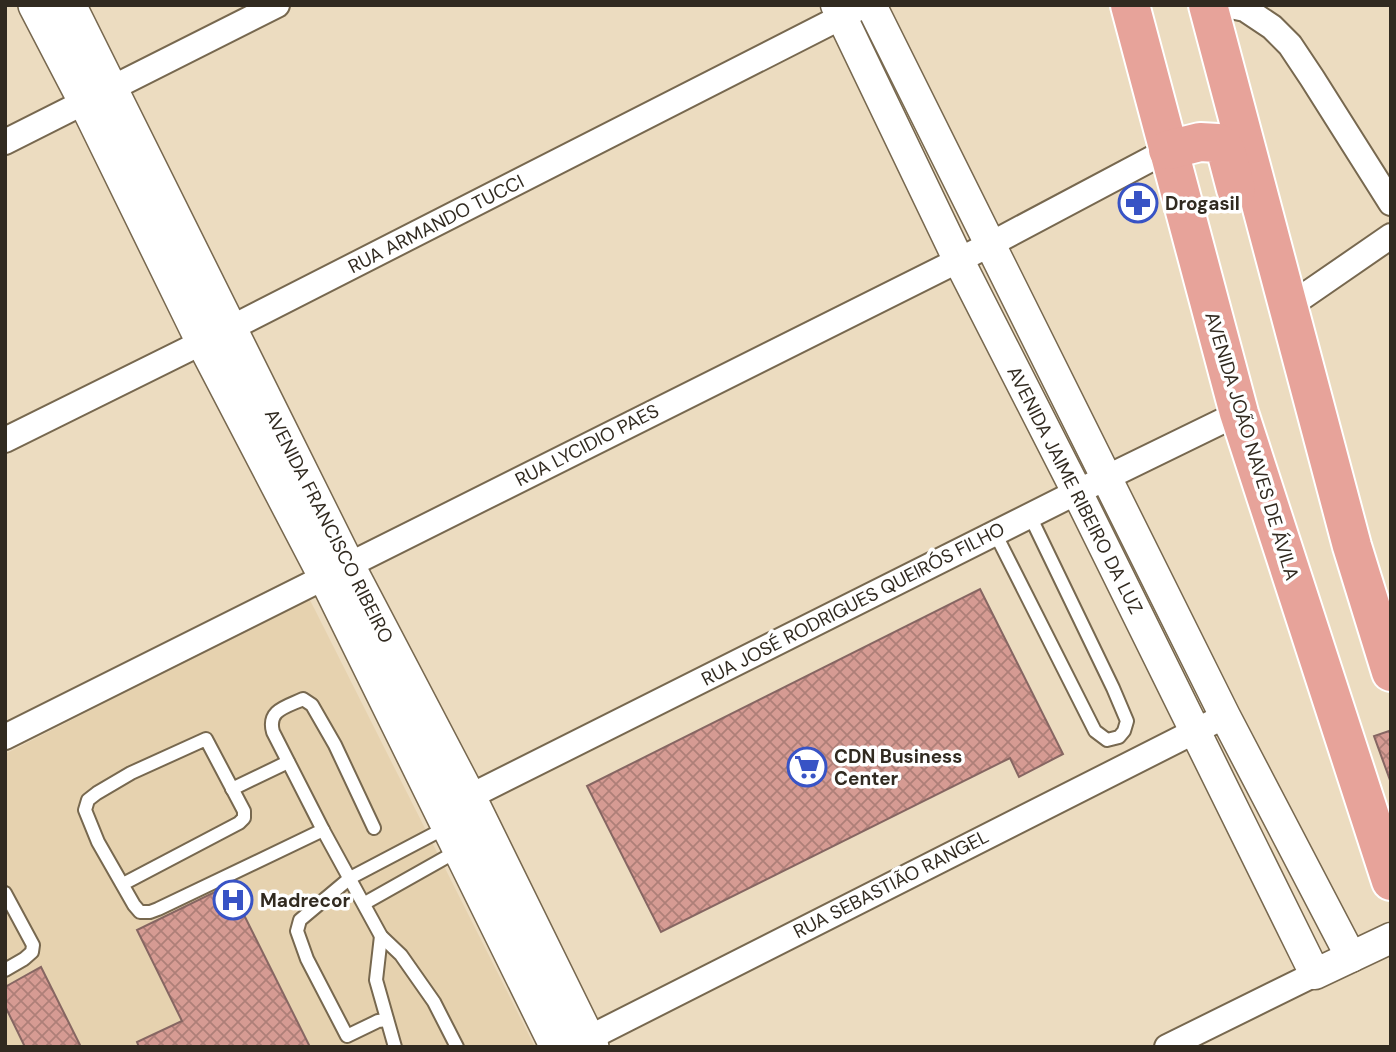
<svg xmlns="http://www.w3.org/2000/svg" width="1396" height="1052" viewBox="0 0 1396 1052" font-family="'DM Sans',sans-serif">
<defs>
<pattern id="building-cross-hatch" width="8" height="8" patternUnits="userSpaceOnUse" patternTransform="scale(1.75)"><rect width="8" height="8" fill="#d69b93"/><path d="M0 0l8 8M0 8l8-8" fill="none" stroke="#ae7f78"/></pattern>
</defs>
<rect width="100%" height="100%" fill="#ecdcc0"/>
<path fill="#e6d2af" d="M309 598 535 1047H5V754Z"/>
<g fill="url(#building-cross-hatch)" stroke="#866662" stroke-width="2">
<path d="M980 589 1063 754 1019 777 1010 758 661 932 587 786Z"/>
<path d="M1389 731 1391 736V783L1374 736Z"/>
<path d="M229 885 310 1047H139L137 1042 182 1021 137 930Z"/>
<path d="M41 967 81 1047H25L5 1006V987Z"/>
</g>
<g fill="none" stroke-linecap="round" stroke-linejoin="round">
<defs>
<g id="service">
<path d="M995 533 1095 731 1107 740 1119 737 1124 731 1127 721 1113 688 1030 516"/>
<path d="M232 789 288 762"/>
<path d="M374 828 335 745 312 705 303 699C286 707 267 710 273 732L323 830 381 936 401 955 434 1002 457 1047"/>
<path d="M123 884 239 823 244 818V811L206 739 131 773 97 793 88 800 85 810 98 842 134 905 140 912H150L158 909 323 830"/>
<path d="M5 893 33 945 32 952 24 959 5 970"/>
<path d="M365 903 459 850"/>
<path d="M381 936 376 980 395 1047"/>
<path d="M387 1020 378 1021 347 1036 307 959 297 931 300 920 350 878 447 827"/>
</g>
<g id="minor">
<path d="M1226 5 1245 9 1272 27 1290 45 1312 78 1391 203"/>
<path d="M5 142 277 5"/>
<path d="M1288 307 1391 236"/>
<path d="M5 440 229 329 857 9"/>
<path d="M5 737 991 244 1168 150"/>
<path d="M453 805 1077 492 1239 413"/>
<path d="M587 1039 1225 716"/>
<path d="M1167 1047 1315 974"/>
</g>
<g id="tertiary">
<path d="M836 5 958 259 1077 492 1315 974 1391 938"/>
<path d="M871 5 1225 716 1351 957"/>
</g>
<g id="secondary">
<path d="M36 5 86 101 204 342 326 576 558 1047"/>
<path d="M68 5 347 566 468 797 591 1047"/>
</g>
<g id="primary">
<path d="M1130 5 1239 413 1391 881"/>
<path d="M1208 5 1352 546 1391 672"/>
<path d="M1168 150 1200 142 1218 143 1226 151 1236 189"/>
</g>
</defs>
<use href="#service" stroke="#77684f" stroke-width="16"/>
<use href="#minor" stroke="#77684f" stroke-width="28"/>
<use href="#tertiary" stroke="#77684f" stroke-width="33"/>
<use href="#secondary" stroke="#77684f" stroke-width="38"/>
<use href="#primary" stroke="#fff" stroke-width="42"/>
<use href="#service" stroke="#fff" stroke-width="12"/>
<use href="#minor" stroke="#fff" stroke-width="24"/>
<use href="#tertiary" stroke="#fff" stroke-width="30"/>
<use href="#secondary" stroke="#fff" stroke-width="35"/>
<use href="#primary" stroke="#e7a39a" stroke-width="38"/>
</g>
<defs>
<symbol id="pharmacy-ring" viewBox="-11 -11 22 22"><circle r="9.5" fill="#fff" stroke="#3853c5" stroke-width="1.5"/><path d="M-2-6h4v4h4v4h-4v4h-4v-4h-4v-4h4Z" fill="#3853c5"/></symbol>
<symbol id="supermarket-ring" viewBox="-11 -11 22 22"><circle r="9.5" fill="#fff" stroke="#3853c5" stroke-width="1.5"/><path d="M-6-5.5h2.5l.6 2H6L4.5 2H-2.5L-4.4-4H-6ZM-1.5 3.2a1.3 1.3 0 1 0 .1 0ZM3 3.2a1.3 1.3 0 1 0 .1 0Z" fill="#3853c5"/></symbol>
<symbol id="hospital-ring" viewBox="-11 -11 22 22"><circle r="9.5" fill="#fff" stroke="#3853c5" stroke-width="1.5"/><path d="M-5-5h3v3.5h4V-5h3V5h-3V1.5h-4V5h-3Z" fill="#3853c5"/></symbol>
</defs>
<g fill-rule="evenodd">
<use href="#pharmacy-ring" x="1116" y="181" width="44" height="44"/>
<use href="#supermarket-ring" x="785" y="745" width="44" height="44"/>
<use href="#hospital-ring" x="211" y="878" width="44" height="44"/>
</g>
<g text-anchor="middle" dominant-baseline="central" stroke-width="7" stroke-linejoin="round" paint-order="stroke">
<g font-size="19" font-weight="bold" fill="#312a20" stroke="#fff" text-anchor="start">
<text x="1165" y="203">Drogasil</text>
<text x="834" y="756">CDN Business<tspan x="834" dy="22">Center</tspan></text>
<text x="260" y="900">Madrecor</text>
</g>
<g font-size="19" fill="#312a20" stroke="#fff">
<text transform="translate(436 224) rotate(-27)">RUA ARMANDO TUCCI</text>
<text transform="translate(587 445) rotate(-27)">RUA LYCIDIO PAES</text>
<text transform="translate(1252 446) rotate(73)">AVENIDA JOÃO NAVES DE ÁVILA</text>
<text transform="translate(1075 490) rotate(63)">AVENIDA JAIME RIBEIRO DA LUZ</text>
<text transform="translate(329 526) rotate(63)">AVENIDA FRANCISCO RIBEIRO</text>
<text transform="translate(853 604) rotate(-27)">RUA JOSÉ RODRIGUES QUEIRÓS FILHO</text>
<text transform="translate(891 884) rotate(-27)">RUA SEBASTIÃO RANGEL</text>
</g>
</g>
<rect width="1396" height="1052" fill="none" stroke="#312a20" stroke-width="14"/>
</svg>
